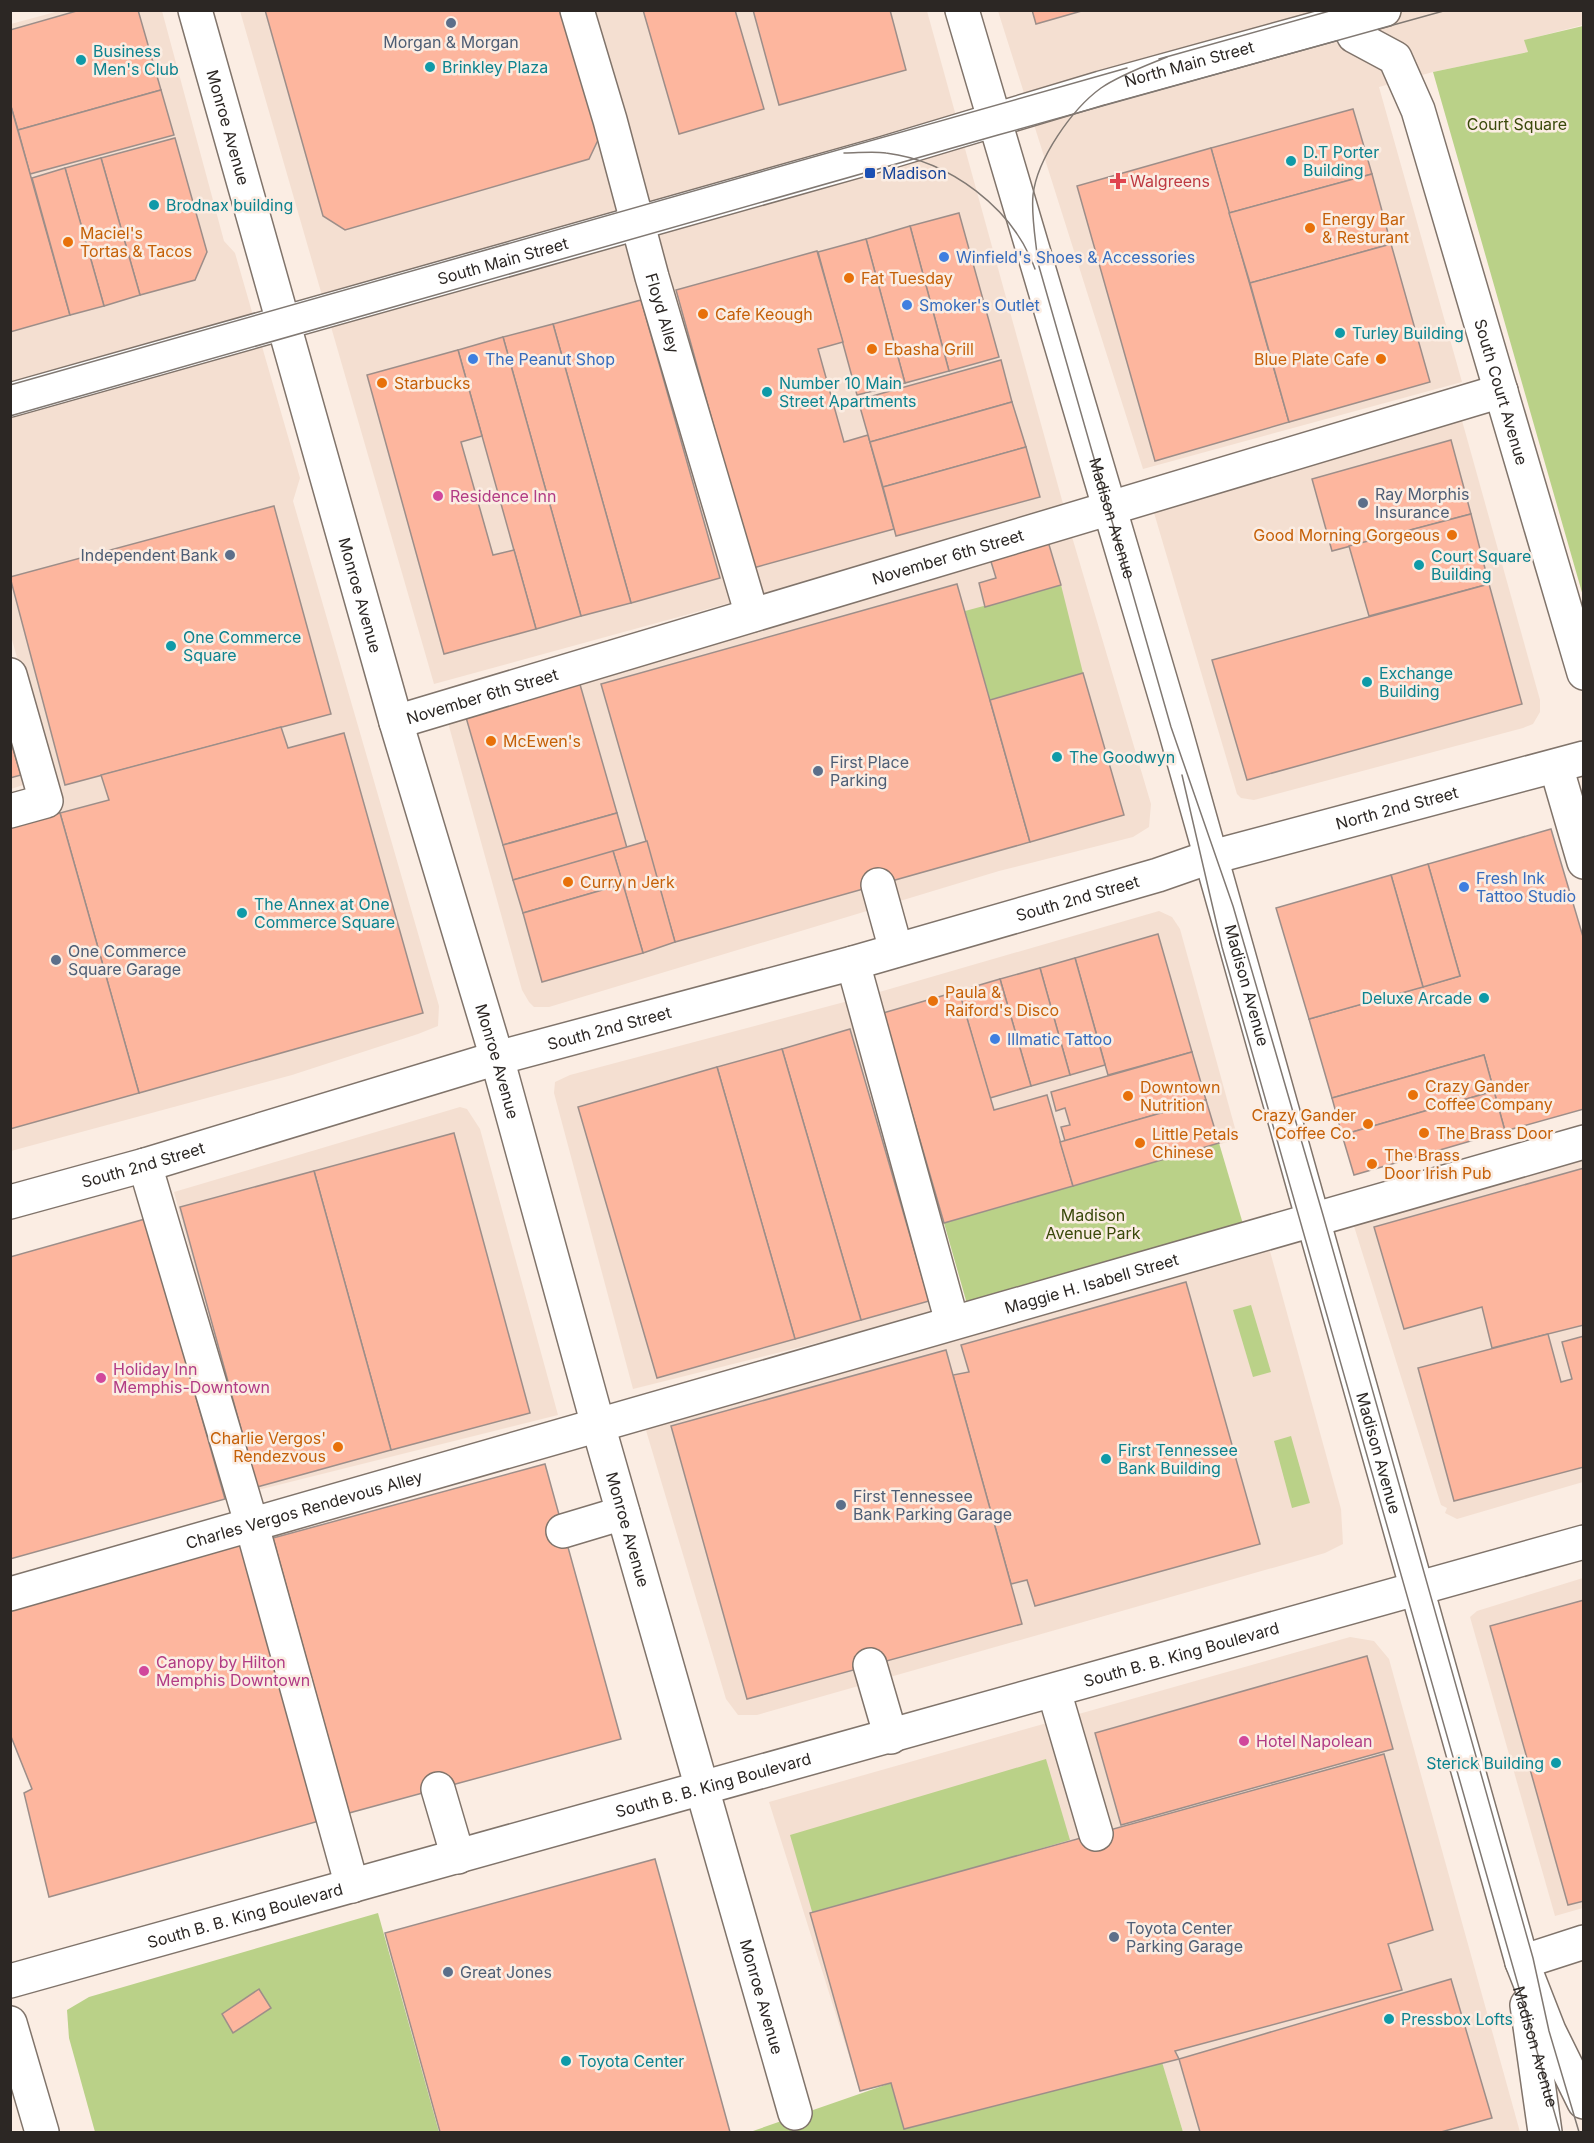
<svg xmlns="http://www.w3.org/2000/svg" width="1594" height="2143" viewBox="0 0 1594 2143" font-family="Inter,sans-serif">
<rect width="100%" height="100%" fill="#fbede3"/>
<g fill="#f4dfd1">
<path d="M59 11H162L224 241 235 253 300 478 293 501 439 1006 438 1026 418 1034 292 1075 11 1151V820L58 806 11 636V24Z"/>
<path d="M240 11H927L1065 511 434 684Z"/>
<path d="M998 11H1583V25L1525 40 1528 52 1433 72 1379 87 1462 382 1143 469Z"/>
<path d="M1461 417 1540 700V712L1533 724 1523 728 1254 800 1241 798 1237 794 1152 506Z"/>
<path d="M1070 530 1151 804 1149 827 1133 837 999 871 549 1007H534L529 1002 522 990 447 719Z"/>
<path d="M10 730 26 784 11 789H10Z"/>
<path d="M1159 911 1172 917 1180 929 1238 1139 941 1223 876 993Z"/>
<path d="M852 1000 940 1312 633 1389 554 1093 555 1082 570 1075Z"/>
<path d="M460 1107 467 1109 480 1129 558 1415 254 1491 174 1192Z"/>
<path d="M1583 1154V1482L1457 1519 1445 1513 1447 1508 1441 1505 1353 1223Z"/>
<path d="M1268 1244 1341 1509 1343 1544 1325 1553 757 1715H738L726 1699 645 1427Z"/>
<path d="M1583 1578V1908L1555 1916 1470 1617 1477 1611Z"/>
<path d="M1350 1637 1374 1641 1389 1659 1520 2132H1183L1162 2063 904 2129 891 2083 860 2091 769 1802Z"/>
</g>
<g fill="#bad188">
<path d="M1583 26H1584L1583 596 1433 72 1528 52 1524 40Z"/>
<path d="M1061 585 1083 673 990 700 965 611Z"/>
<path d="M1219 1143 1243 1224 967 1304 944 1223Z"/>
<path d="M1251 1305 1271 1372 1253 1377 1233 1310Z"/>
<path d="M1291 1436 1310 1503 1292 1508 1274 1441Z"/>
<path d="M1046 1759 1070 1840 813 1915 790 1835Z"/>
<path d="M378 1913 439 2132H95L69 2038 67 2010 89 1997Z"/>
<path d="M1162 2062 1183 2132H750L891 2083 904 2129Z"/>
</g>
<g fill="#fdb69e" stroke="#9d8e89" stroke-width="1.5">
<path d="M80 10H138L161 90 18 130 10 103V30Z"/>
<path d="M265 10H563L599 138 589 159 345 230 323 216Z"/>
<path d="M643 10H735L764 109 679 134Z"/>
<path d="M753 10H890L906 70 779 105Z"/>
<path d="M1032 10H1085L1036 24Z"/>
<path d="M161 90 174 135 30 174 18 130Z"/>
<path d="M10 103 70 315 10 332Z"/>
<path d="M1353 109 1372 174 1229 213 1211 148Z"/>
<path d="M175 138 207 252 195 280 140 295 101 158Z"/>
<path d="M1211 148 1289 422 1155 461 1077 186Z"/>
<path d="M101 158 140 295 104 306 65 168Z"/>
<path d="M65 168 104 306 70 315 32 178Z"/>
<path d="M1372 174 1391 244 1250 283 1229 213Z"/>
<path d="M959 213 999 357 949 371 910 226Z"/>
<path d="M910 226 949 371 905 383 866 239Z"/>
<path d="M866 239 905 383 857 395 818 252Z"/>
<path d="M1391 244 1430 382 1289 422 1250 283Z"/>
<path d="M817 251 843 342 818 349 844 442 868 435 894 529 753 568 676 290Z"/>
<path d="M641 300 720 578 631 603 553 324Z"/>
<path d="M553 324 631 603 581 616 503 337Z"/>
<path d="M503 337 581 616 536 629 458 350Z"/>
<path d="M458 350 482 436 461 442 493 555 514 550 536 629 444 654 367 375Z"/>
<path d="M1001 360 1012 402 870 442 858 400Z"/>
<path d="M1012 402 1026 447 883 487 870 442Z"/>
<path d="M1451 440 1471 514 1332 551 1312 479Z"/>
<path d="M1026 447 1040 497 896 536 883 487Z"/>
<path d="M274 506 331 714 65 785 10 577Z"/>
<path d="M1471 514 1489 584 1369 616 1349 546Z"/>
<path d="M1047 538 1061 585 985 607 979 583 996 578 989 555Z"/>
<path d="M957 584 1030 842 675 942 601 684Z"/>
<path d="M1489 584 1522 704 1247 780 1212 660Z"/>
<path d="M1083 673 1124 815 1030 842 990 700Z"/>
<path d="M577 674 617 813 503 845 463 707Z"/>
<path d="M281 727 288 748 344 733 423 1013 139 1093 60 813 109 800 101 775Z"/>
<path d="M10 739 21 775 10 778Z"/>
<path d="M60 813 139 1093 10 1129V827Z"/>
<path d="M617 813 627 848 513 880 503 845Z"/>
<path d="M1551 829 1584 940V1109L1505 1131 1484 1055 1332 1098 1309 1019 1460 976 1428 864Z"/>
<path d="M647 841 675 942 643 953 613 851Z"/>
<path d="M613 851 623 884 523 913 513 880Z"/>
<path d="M1428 864 1460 976 1423 987 1391 875Z"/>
<path d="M1391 875 1423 987 1309 1019 1276 908Z"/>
<path d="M623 884 643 953 542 982 523 913Z"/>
<path d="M1158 934 1192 1052 1108 1075 1075 958Z"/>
<path d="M1075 958 1105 1065 1070 1075 1040 968Z"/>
<path d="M1040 968 1070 1075 1031 1086 1000 979Z"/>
<path d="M1000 979 1031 1086 990 1098 959 991Z"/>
<path d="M959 991 994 1110 1047 1095 1073 1186 944 1223 883 1013Z"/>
<path d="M850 1029 929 1301 861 1320 782 1049Z"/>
<path d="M782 1049 861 1320 795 1339 717 1067Z"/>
<path d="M1192 1052 1206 1100 1065 1141 1061 1127 1070 1125 1065 1108 1056 1111 1051 1092Z"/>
<path d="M1484 1055 1494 1091 1342 1135 1332 1098Z"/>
<path d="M717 1067 795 1339 657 1378 578 1107Z"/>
<path d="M1494 1091 1505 1131 1354 1175 1342 1135Z"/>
<path d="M1206 1100 1219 1143 1073 1186 1060 1142Z"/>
<path d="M454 1133 530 1413 391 1450 314 1171Z"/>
<path d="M1584 1168V1325L1492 1348 1482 1307 1404 1329 1374 1227Z"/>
<path d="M314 1171 391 1450 257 1487 180 1207Z"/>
<path d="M145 1219 225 1499 10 1559V1257Z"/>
<path d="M1186 1282 1260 1544 1035 1606 1027 1580 1011 1584 953 1375 969 1372 961 1345Z"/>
<path d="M1548 1334 1561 1382 1572 1379 1562 1342 1584 1336V1467L1454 1501 1418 1368Z"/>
<path d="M946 1350 1022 1624 747 1699 671 1426Z"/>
<path d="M545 1464 621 1739 349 1813 273 1538Z"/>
<path d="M241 1542 319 1821 49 1897 24 1793 32 1789 10 1734V1608Z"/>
<path d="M1584 1600V1901L1568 1905 1490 1626Z"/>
<path d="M1367 1656 1393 1749 1121 1825 1095 1733Z"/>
<path d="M1384 1754 1433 1930 1388 1944 1402 1990 1175 2051 1179 2059 904 2129 891 2083 860 2091 810 1913Z"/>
<path d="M655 1859 730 2132H440L385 1933Z"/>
<path d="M1451 1979 1492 2118 1441 2132H1200L1179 2059Z"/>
<path d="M259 1989 271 2008 233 2033 222 2014Z"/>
</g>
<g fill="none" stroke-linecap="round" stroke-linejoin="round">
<defs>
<g id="minor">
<path id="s1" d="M195 10 396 722 497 1058 598 1425 795 2113"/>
<path id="s2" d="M577 10 610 120 652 277 752 615"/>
<path id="s3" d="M962 10 1174 726 1522 1962 1549 2031 1584 2102"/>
<path id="s4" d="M1342 10 1354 36 1395 58 1418 110 1584 673"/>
<path id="s5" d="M10 400 885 153 1101 88 1384 10"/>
<path d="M10 675 46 801 10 811"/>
<path id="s6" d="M396 722 1501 391"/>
<path d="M1556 766 1584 862"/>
<path d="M878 885 896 950"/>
<path d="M853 963 952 1322"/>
<path d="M145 1165 252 1526 352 1886"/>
<path d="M563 1531 623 1513"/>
<path id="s7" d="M10 1594 1584 1142"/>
<path d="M870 1665 891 1737"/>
<path d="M1054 1691 1096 1834"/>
<path d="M438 1789 458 1857"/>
<path d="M1522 1962 1584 1942"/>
<path d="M1527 2005 1545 2132"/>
</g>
<g id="major">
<path id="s8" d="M10 1202 145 1165 497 1058 853 963 1158 875 1201 860 1584 758"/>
<path id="s9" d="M10 1981 1584 1542"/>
<path d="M10 2023 42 2132"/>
</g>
</defs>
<use href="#minor" stroke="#80746b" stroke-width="36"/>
<use href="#major" stroke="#80746b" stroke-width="36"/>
<use href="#minor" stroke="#fff" stroke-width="33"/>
<use href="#major" stroke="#fff" stroke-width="33"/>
<g stroke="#817973" stroke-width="1.5">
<path d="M1167 57C1145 66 1120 75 1101 88 1072 109 1037 159 1033 195 1031 217 1036 241 1038 263L1171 727 1233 906 1323 1215 1533 1958 1549 2031 1579 2132"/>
<path d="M1159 59 1333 10"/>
<path d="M844 153C858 153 873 151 886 153 950 161 1013 208 1035 269"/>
<path d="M10 385 1127 68"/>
<path d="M10 416 998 135 1447 10"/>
<path id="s10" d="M1182 775 1222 947 1560 2132"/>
</g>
</g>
<g fill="#5c6f8a" stroke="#fbede3" stroke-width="2">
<circle cx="451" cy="23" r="6"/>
<circle cx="1363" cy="503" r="6"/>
<circle cx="230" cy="555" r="6"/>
<circle cx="818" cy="771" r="6"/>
<circle cx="56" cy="960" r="6"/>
<circle cx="841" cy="1505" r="6"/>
<circle cx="1114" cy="1937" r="6"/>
<circle cx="448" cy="1972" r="6"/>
</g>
<g fill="#0f9aa8" stroke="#fbede3" stroke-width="2">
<circle cx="81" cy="60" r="6"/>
<circle cx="430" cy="67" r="6"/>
<circle cx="1291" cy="161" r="6"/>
<circle cx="154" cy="205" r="6"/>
<circle cx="1340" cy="333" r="6"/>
<circle cx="767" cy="392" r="6"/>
<circle cx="1419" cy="565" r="6"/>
<circle cx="171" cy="646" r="6"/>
<circle cx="1367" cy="682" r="6"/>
<circle cx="1057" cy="757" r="6"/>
<circle cx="242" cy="913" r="6"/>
<circle cx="1484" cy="998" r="6"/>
<circle cx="1106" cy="1459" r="6"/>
<circle cx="1556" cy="1763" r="6"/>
<circle cx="1389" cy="2019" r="6"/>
<circle cx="566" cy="2061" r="6"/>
</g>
<rect fill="#1a4fb4" stroke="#fbede3" stroke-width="2" x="864" y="167" width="12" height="12" rx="3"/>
<path fill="#e0444e" stroke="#fbede3" stroke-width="2" d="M1115 172h6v6h6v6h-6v6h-6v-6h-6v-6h6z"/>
<g fill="#e8710a" stroke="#fbede3" stroke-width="2">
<circle cx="1310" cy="228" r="6"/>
<circle cx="68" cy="242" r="6"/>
<circle cx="849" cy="278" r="6"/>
<circle cx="703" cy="314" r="6"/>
<circle cx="872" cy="349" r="6"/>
<circle cx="1381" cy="359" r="6"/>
<circle cx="382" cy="383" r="6"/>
<circle cx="1452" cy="535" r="6"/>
<circle cx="491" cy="741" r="6"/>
<circle cx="568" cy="882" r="6"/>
<circle cx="933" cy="1001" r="6"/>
<circle cx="1413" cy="1095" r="6"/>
<circle cx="1128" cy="1096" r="6"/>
<circle cx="1368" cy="1124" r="6"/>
<circle cx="1424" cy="1133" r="6"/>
<circle cx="1140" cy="1143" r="6"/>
<circle cx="1372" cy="1164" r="6"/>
<circle cx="338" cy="1447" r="6"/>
</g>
<g fill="#3f7fe0" stroke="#fbede3" stroke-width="2">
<circle cx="944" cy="257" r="6"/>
<circle cx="907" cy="305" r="6"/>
<circle cx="473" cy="359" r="6"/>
<circle cx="1464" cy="887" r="6"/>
<circle cx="995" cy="1039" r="6"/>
</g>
<g fill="#d1479c" stroke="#fbede3" stroke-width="2">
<circle cx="438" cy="496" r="6"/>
<circle cx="101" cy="1378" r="6"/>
<circle cx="144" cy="1671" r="6"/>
<circle cx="1244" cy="1741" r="6"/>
</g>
<g text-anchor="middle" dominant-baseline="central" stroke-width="5" stroke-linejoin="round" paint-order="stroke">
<g font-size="16" fill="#4e5e75" stroke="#fbede3" text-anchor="start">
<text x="451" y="42" text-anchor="middle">Morgan &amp; Morgan</text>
<text x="1375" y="494">Ray Morphis<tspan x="1375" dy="18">Insurance</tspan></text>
<text x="218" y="555" text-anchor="end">Independent Bank</text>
<text x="830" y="762">First Place<tspan x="830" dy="18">Parking</tspan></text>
<text x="68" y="951">One Commerce<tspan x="68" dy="18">Square Garage</tspan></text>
<text x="853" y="1496">First Tennessee<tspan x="853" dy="18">Bank Parking Garage</tspan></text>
<text x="1126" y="1928">Toyota Center<tspan x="1126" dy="18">Parking Garage</tspan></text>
<text x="460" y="1972">Great Jones</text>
</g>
<g font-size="16" fill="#0d838f" stroke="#fbede3" text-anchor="start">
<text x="93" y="51">Business<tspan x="93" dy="18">Men's Club</tspan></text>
<text x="442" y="67">Brinkley Plaza</text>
<text x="1303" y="152">D.T Porter<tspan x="1303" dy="18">Building</tspan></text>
<text x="166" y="205">Brodnax building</text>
<text x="1352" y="333">Turley Building</text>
<text x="779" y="383">Number 10 Main<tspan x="779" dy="18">Street Apartments</tspan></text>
<text x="1431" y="556">Court Square<tspan x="1431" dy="18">Building</tspan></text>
<text x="183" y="637">One Commerce<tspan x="183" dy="18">Square</tspan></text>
<text x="1379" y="673">Exchange<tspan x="1379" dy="18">Building</tspan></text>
<text x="1069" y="757">The Goodwyn</text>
<text x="254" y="904">The Annex at One<tspan x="254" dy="18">Commerce Square</tspan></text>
<text x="1472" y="998" text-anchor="end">Deluxe Arcade</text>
<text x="1118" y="1450">First Tennessee<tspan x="1118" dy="18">Bank Building</tspan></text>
<text x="1544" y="1763" text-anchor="end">Sterick Building</text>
<text x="1401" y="2019">Pressbox Lofts</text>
<text x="578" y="2061">Toyota Center</text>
</g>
<g font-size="16" fill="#2c2724" stroke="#fbede3">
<text stroke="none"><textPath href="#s5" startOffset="1226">North Main Street</textPath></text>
<text stroke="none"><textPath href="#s1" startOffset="122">Monroe Avenue</textPath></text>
<text stroke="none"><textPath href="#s5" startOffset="512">South Main Street</textPath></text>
<text stroke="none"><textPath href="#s2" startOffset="315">Floyd Alley</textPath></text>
<text stroke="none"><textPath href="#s4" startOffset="426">South Court Avenue</textPath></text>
<text stroke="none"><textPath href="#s3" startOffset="530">Madison Avenue</textPath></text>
<text stroke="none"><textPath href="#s6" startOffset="576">November 6th Street</textPath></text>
<text stroke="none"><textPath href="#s1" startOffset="608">Monroe Avenue</textPath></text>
<text stroke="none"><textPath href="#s6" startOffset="90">November 6th Street</textPath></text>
<text stroke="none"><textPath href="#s8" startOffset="1442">North 2nd Street</textPath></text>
<text stroke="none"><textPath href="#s8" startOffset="1110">South 2nd Street</textPath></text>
<text stroke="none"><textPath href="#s3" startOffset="1016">Madison Avenue</textPath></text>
<text stroke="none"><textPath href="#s8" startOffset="624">South 2nd Street</textPath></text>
<text stroke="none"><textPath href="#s1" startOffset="1094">Monroe Avenue</textPath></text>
<text stroke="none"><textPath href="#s8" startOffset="138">South 2nd Street</textPath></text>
<text stroke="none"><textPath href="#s7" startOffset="1125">Maggie H. Isabell Street</textPath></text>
<text stroke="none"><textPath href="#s3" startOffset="1502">Madison Avenue</textPath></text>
<text stroke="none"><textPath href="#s7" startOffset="306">Charles Vergos Rendevous Alley</textPath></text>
<text stroke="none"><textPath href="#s1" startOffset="1580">Monroe Avenue</textPath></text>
<text stroke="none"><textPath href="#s9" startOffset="1216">South B. B. King Boulevard</textPath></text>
<text stroke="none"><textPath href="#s9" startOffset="730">South B. B. King Boulevard</textPath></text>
<text stroke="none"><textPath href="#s9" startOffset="244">South B. B. King Boulevard</textPath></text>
<text stroke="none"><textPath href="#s1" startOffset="2066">Monroe Avenue</textPath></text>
<text stroke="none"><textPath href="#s10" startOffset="1320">Madison Avenue</textPath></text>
</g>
<g font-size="16" fill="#394809" stroke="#fbede3">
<text x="1517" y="124">Court Square</text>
<text x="1093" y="1215">Madison<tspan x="1093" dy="18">Avenue Park</tspan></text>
</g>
<g font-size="16" fill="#164399" stroke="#fbede3" text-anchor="start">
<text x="882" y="173">Madison</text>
</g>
<g font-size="16" fill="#be3a42" stroke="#fbede3" text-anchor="start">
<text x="1130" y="181">Walgreens</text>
</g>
<g font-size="16" fill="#c56008" stroke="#fbede3" text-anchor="start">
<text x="1322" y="219">Energy Bar<tspan x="1322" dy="18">&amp; Resturant</tspan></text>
<text x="80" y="233">Maciel's<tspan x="80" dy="18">Tortas &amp; Tacos</tspan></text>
<text x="861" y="278">Fat Tuesday</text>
<text x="715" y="314">Cafe Keough</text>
<text x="884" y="349">Ebasha Grill</text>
<text x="1369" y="359" text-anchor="end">Blue Plate Cafe</text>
<text x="394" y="383">Starbucks</text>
<text x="1440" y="535" text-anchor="end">Good Morning Gorgeous</text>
<text x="503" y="741">McEwen's</text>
<text x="580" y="882">Curry n Jerk</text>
<text x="945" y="992">Paula &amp;<tspan x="945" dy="18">Raiford's Disco</tspan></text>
<text x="1425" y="1086">Crazy Gander<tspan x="1425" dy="18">Coffee Company</tspan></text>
<text x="1140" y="1087">Downtown<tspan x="1140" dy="18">Nutrition</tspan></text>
<text x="1356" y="1115" text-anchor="end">Crazy Gander<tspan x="1356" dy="18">Coffee Co.</tspan></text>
<text x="1436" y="1133">The Brass Door</text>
<text x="1152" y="1134">Little Petals<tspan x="1152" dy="18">Chinese</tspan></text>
<text x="1384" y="1155">The Brass<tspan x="1384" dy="18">Door Irish Pub</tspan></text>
<text x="326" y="1438" text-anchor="end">Charlie Vergos'<tspan x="326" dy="18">Rendezvous</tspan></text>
</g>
<g font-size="16" fill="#366cbe" stroke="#fbede3" text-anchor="start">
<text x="956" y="257">Winfield's Shoes &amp; Accessories</text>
<text x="919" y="305">Smoker's Outlet</text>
<text x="485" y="359">The Peanut Shop</text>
<text x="1476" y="878">Fresh Ink<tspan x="1476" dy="18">Tattoo Studio</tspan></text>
<text x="1007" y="1039">Illmatic Tattoo</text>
</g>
<g font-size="16" fill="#b23c85" stroke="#fbede3" text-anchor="start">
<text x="450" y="496">Residence Inn</text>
<text x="113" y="1369">Holiday Inn<tspan x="113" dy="18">Memphis-Downtown</tspan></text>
<text x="156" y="1662">Canopy by Hilton<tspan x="156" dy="18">Memphis Downtown</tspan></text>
<text x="1256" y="1741">Hotel Napolean</text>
</g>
</g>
<rect width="1594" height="2143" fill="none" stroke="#2c2724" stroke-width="24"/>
</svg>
